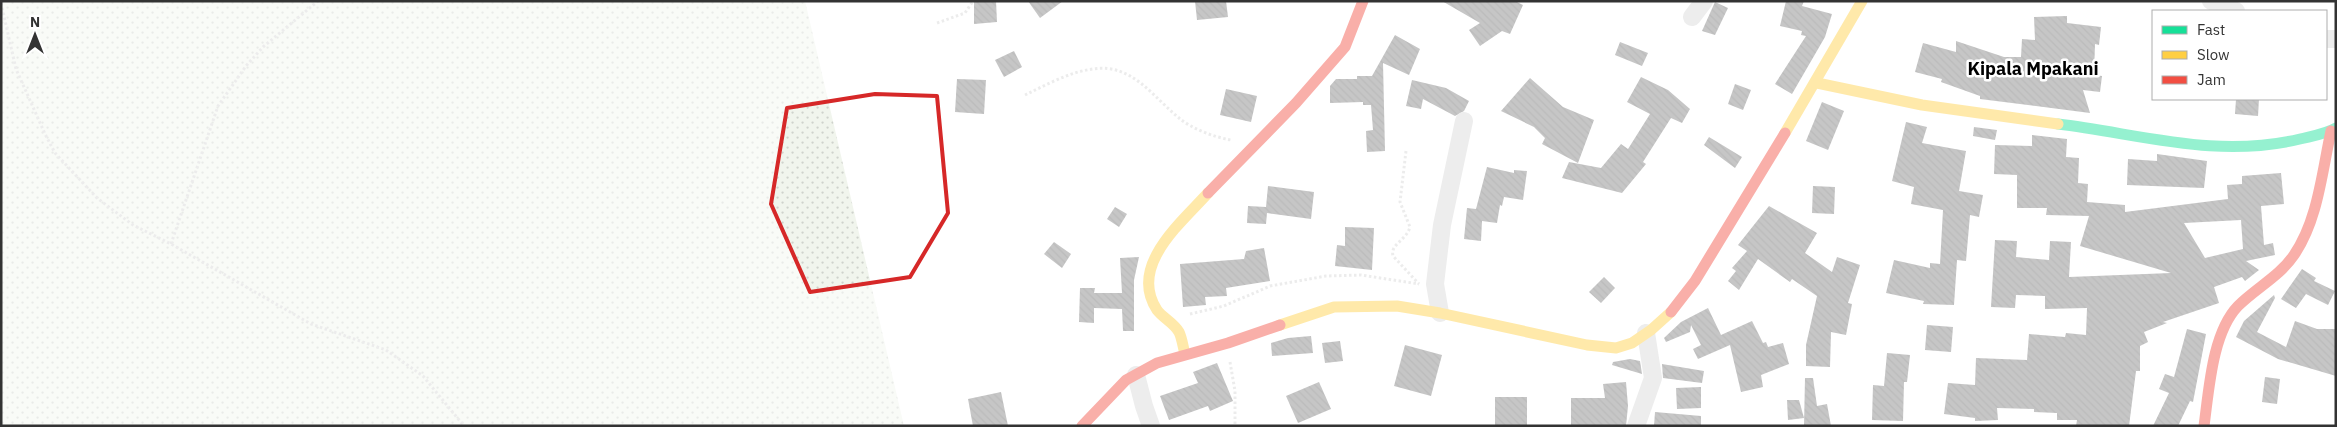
<svg xmlns="http://www.w3.org/2000/svg" width="2337" height="427" viewBox="0 0 2337 427" font-family="'IBM Plex Sans',sans-serif">
<defs>
<pattern id="grass-dots" width="8" height="8" patternUnits="userSpaceOnUse" patternTransform="scale(1.25)"><rect width="8" height="8" fill="#f1f5ed"/><path d="M2 2h.1M6 6h.1" fill="none" stroke="#cfd2cc" stroke-width="1.8" stroke-linecap="round"/></pattern>
<pattern id="building-back-hatch" width="6" height="6" patternUnits="userSpaceOnUse" patternTransform="scale(1.25)"><rect width="6" height="6" fill="#818181"/><path d="M-1 5l2 2M0 0l6 6M5-1l2 2" fill="none" stroke="#6a6a6a"/></pattern>
</defs>
<rect width="100%" height="100%" fill="#fff"/>
<path fill="url(#grass-dots)" d="M1 1H805L904 426H1Z"/>
<g fill="url(#building-back-hatch)" fill-rule="evenodd">
<path d="M974 1H996L997 22 974 24Z"/>
<path d="M1028 1H1063L1040 18Z"/>
<path d="M1195 1H1226L1228 17 1197 20Z"/>
<path d="M1442 1H1515L1523 5 1510 34 1502 31 1480 46 1469 30 1480 23Z"/>
<path d="M1786 1H1804L1802 6 1832 14 1825 37 1792 94 1775 84 1806 36 1801 35 1802 31 1780 26Z"/>
<path d="M1715 2 1728 8 1715 35 1702 31Z"/>
<path d="M2067 16V23L2101 27 2099 45 2095 44 2094 75 2102 76 2100 92 2083 90 2090 113 1980 99V96L1941 82 1942 79 1915 72 1923 43 1956 52V41L2004 57H2021L2022 39 2035 40 2034 17Z"/>
<path d="M1395 35 1420 49 1409 75 1383 63 1385 151 1367 152 1366 131 1373 130 1371 105H1363V102L1330 103V86L1336 79H1357V76H1372Z"/>
<path d="M1620 42 1648 53 1642 66 1615 55Z"/>
<path d="M1014 51 1022 67 1004 77 995 60Z"/>
<path d="M1641 77 1668 90 1690 109 1682 123 1671 118 1643 162 1646 164 1622 193 1562 178 1569 162 1601 168 1621 144 1628 149 1650 114 1627 102Z"/>
<path d="M1530 78 1563 107 1594 120 1578 163 1542 144 1545 138 1534 127 1501 111Z"/>
<path d="M957 79 986 80 984 114 955 112Z"/>
<path d="M1412 80 1446 88 1469 101 1464 111 1455 116 1423 99 1421 109 1406 106Z"/>
<path d="M1735 84 1751 90 1743 110 1728 104Z"/>
<path d="M1226 89 1257 96 1251 122 1220 115Z"/>
<path d="M2236 99H2259L2258 116 2235 114Z"/>
<path d="M1822 102 1844 111 1828 150 1806 141Z"/>
<path d="M1906 122 1927 127 1922 143 1966 151 1959 191 1983 195 1979 217 1970 215 1966 261 1957 260 1954 305 1923 304 1924 301 1886 293 1894 260 1930 268V263L1940 264 1943 210 1911 204 1914 187 1892 181Z"/>
<path d="M1974 127 1997 130 1995 140 1973 136Z"/>
<path d="M2032 135 2067 139 2066 157 2079 158 2078 183 2088 184 2087 202 2125 205V212L2228 199 2227 185 2242 184V176L2281 173 2284 204 2261 206 2264 245 2273 243 2275 255 2246 261 2259 270 2245 281 2242 277 2214 287 2219 303 2163 322 2167 323 2144 332 2148 342 2140 346V371H2136L2129 426H2076L2077 420H2057V413L2034 412V409L1997 408 1998 420 1975 421V418L1944 414 1948 383 1975 385 1976 358 2027 360 2029 334 2065 337 2066 333 2086 335 2087 308 2045 309V296L2016 295 2015 308 1991 307 1995 240 2017 241 2016 257 2049 260 2050 241 2071 242 2069 277 2171 273 2080 246 2089 216 2046 215 2047 208H2017V175L1994 174 1995 145 2032 146ZM2241 220 2243 249 2205 258 2184 223Z"/>
<path d="M1709 137 1742 157 1735 168 1704 145Z"/>
<path d="M2157 154 2207 161 2204 188 2127 185 2128 159 2157 161Z"/>
<path d="M1487 167 1514 173V170L1527 171 1523 200 1504 197 1502 206 1500 205 1497 223 1482 221 1481 241 1464 239 1467 208 1476 209Z"/>
<path d="M1268 186 1314 192 1311 219 1267 213 1266 224 1247 223 1248 206 1266 207Z"/>
<path d="M1813 186 1835 187 1834 214 1812 213Z"/>
<path d="M1769 206 1817 233 1805 253 1832 272 1837 257 1860 265 1848 303 1852 304 1846 335 1831 332 1830 367 1806 366V345L1817 296 1792 279 1790 282 1758 259 1739 290 1728 281 1736 271 1732 268 1747 251 1738 245Z"/>
<path d="M1115 207 1127 214 1119 227 1107 219Z"/>
<path d="M1345 227 1374 228 1372 270 1335 266 1337 245 1345 246Z"/>
<path d="M1054 242 1071 254 1062 268 1044 254Z"/>
<path d="M1264 248 1270 281 1226 288 1227 296 1205 297 1206 305 1183 307 1180 264 1244 259 1246 251Z"/>
<path d="M1139 257 1134 280V331H1123L1122 309 1094 308V323L1079 322 1080 288H1095L1094 293H1122L1120 258Z"/>
<path d="M2302 269 2316 278 2314 281 2335 291 2328 305 2306 294 2296 308 2281 299Z"/>
<path d="M1604 277 1615 288 1601 303 1589 292Z"/>
<path d="M2274 295 2275 298 2257 332 2286 347 2295 321 2317 329H2336V376L2278 359 2236 337 2244 321Z"/>
<path d="M1708 308 1721 335 1752 321 1763 343 1766 342 1768 347 1783 343 1789 364 1761 375 1763 387 1741 392 1730 345 1698 359 1693 349 1701 345 1691 325 1690 332 1666 342 1664 338 1681 322Z"/>
<path d="M1927 325 1953 327 1951 352 1925 350Z"/>
<path d="M2187 329 2206 334 2193 402 2190 401 2178 426H2153L2169 393 2159 389 2165 374 2174 377Z"/>
<path d="M1311 336 1313 353 1272 356 1271 343 1288 338Z"/>
<path d="M1340 341 1343 361 1325 363 1322 343Z"/>
<path d="M1405 345 1442 355 1431 396 1394 386Z"/>
<path d="M1887 353 1910 355 1907 382H1904L1903 421 1872 420 1873 385 1884 386Z"/>
<path d="M1630 359 1640 361 1642 374 1612 365 1613 362Z"/>
<path d="M1217 363 1233 401 1210 411 1208 406 1169 420 1160 396 1198 383 1193 372Z"/>
<path d="M1662 364 1704 371 1702 383 1663 378Z"/>
<path d="M2265 377 2280 379 2277 404 2262 402Z"/>
<path d="M1805 378H1813L1817 406 1827 404 1831 426H1804Z"/>
<path d="M1319 382 1331 409 1298 423 1286 396Z"/>
<path d="M1626 382 1628 406 1626 426 1571 425V398H1605L1603 384Z"/>
<path d="M1701 387V408L1677 409 1676 388Z"/>
<path d="M1001 392 1008 426H973L968 399Z"/>
<rect x="1495" y="397" width="32" height="29"/>
<path d="M1787 400H1799L1804 418 1788 420Z"/>
<path d="M1655 412 1701 416V426H1654Z"/>
</g>
<g fill="none" stroke-linecap="round" stroke-linejoin="round">
<g stroke="#d6d6d6" stroke-width="3" stroke-dasharray="2.5 2.5" stroke-linecap="butt">
<path d="M1 3 16 69 45 134 55 153 97 198 133 225 171 244 311 324 386 350 423 376 464 426"/>
<path d="M937 23 965 13 973 1"/>
<path d="M1025 95C1046 85 1069 72 1093 69 1132 63 1152 96 1179 118 1192 129 1214 137 1231 140"/>
<path d="M1406 151 1400 202 1410 227C1406 241 1390 244 1393 256L1419 284"/>
<path d="M171 244 218 106 246 66 263 47 318 1"/>
<path d="M1190 314 1224 306 1270 286 1326 276 1361 275 1419 284"/>
<path d="M1230 362 1235 391V426"/>
</g>
<g stroke="#d7d7d7" stroke-width="18">
<path d="M2211 1 2236 11"/>
<path d="M1692 17 1704 1"/>
<path d="M2326 39H2336"/>
<path d="M1440 313 1435 284 1442 225 1464 121"/>
<path d="M1136 375 1144 406 1151 426"/>
<path d="M1636 426 1653 378 1646 333"/>
</g>
<path stroke="#16e098" stroke-width="11" d="M2058 124C2141 134 2216 159 2300 139 2312 136 2326 134 2336 128"/>
<g stroke="#ffcf43" stroke-width="11">
<path d="M1817 83 1922 105 2058 124"/>
<path d="M1785 133 1862 1"/>
<path d="M1280 325 1334 307 1397 306 1440 313 1587 345 1616 348 1632 343 1651 330 1671 312"/>
<path d="M1185 354C1183 347 1182 338 1179 332 1174 323 1163 318 1157 310 1128 266 1181 223 1208 193"/>
</g>
<g stroke="#f24e42" stroke-width="11">
<path d="M1208 193 1296 103 1345 47 1363 1"/>
<path d="M1671 312 1695 281 1785 133"/>
<path d="M1082 426 1126 380 1157 363 1228 343 1280 325"/>
<path d="M2204 426C2209 390 2212 333 2238 306 2256 288 2280 276 2294 255 2318 220 2322 172 2331 131"/>
</g>
</g>
<path d="M0 0H2337V427H0ZM875 94 937 96 948 213 910 277 810 292 771 204 787 108Z" fill="#fff" fill-opacity=".55" fill-rule="evenodd"/>
<path fill="none" stroke="#d62828" stroke-width="4" stroke-linejoin="round" d="M875 94 937 96 948 213 910 277 810 292 771 204 787 108Z"/>
<g text-anchor="middle" dominant-baseline="central" stroke-width="5" stroke-linejoin="round" paint-order="stroke">
<g font-size="18" font-weight="bold" fill="#000" stroke="#fff">
<text x="2033" y="68">Kipala Mpakani</text>
</g>
</g>
<rect width="2337" height="427" fill="none" stroke="#333333" stroke-width="5"/>
<rect x="2152" y="10" width="175" height="90" fill="#ffffff" stroke="#adadad"/>
<rect x="2162" y="26" width="25" height="8" fill="#16e098" stroke="#adadad"/>
<text x="2197" y="35" font-size="15" fill="#333333">Fast</text>
<rect x="2162" y="51" width="25" height="8" fill="#ffcf43" stroke="#adadad"/>
<text x="2197" y="60" font-size="15" fill="#333333">Slow</text>
<rect x="2162" y="76" width="25" height="8" fill="#f24e42" stroke="#adadad"/>
<text x="2197" y="85" font-size="15" fill="#333333">Jam</text>
<g transform="translate(35 35)" stroke="#ffffff" stroke-width="4" paint-order="stroke">
<path d="M0-4L9 19L0 12L-9 19Z" fill="#333333"/>
<text y="-8" font-size="14" font-weight="bold" text-anchor="middle" fill="#333333">N</text>
</g>
</svg>
